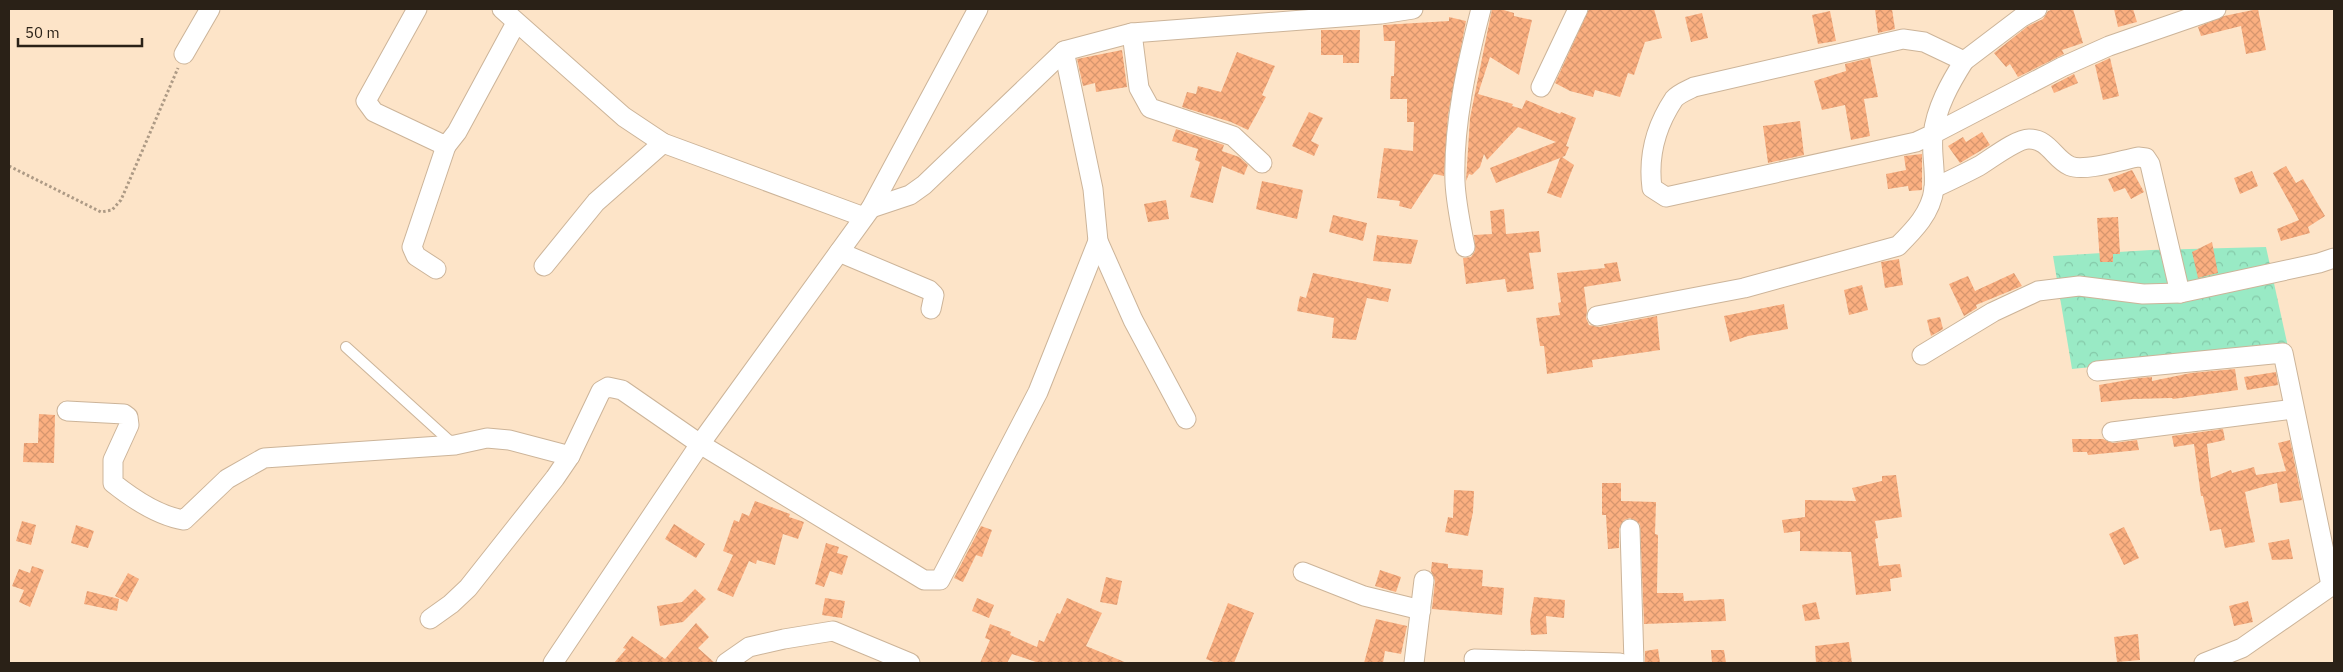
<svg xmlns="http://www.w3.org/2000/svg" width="2343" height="672" viewBox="0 0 2343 672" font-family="'IBM Plex Sans',sans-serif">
<defs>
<pattern id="park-crowns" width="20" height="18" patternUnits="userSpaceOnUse" patternTransform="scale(1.25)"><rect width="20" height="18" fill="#99eac5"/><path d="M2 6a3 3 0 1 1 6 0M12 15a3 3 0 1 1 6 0" fill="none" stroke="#84c8a8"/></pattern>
<pattern id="building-cross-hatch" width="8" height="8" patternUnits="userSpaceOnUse" patternTransform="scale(1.25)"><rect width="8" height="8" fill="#fbaf80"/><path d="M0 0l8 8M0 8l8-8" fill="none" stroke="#d7966e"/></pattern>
</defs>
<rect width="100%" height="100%" fill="#fde4c8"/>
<path fill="url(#park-crowns)" d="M2266 247 2288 347 2072 369 2053 256 2151 250Z"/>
<g fill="url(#building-cross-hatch)">
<path d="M1492 9H1500L1514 13V16L1532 20 1519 75 1490 57 1478 94 1513 104 1512 106 1522 109 1526 100 1560 114 1561 112 1576 118 1566 146 1569 147 1565 156 1562 157 1574 165 1561 198 1547 193 1560 158 1496 183 1490 168 1556 142 1518 127 1487 160 1484 154 1480 167 1472 175 1469 174 1466 181 1470 118Z"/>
<path d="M1589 9H1654L1662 38 1645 42 1634 75 1628 73 1620 97 1595 90 1593 97 1570 91 1555 83Z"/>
<path d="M1875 9H1892L1895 29 1878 33Z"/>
<path d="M2054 9H2073L2083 43 2062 50 2064 54 2018 77 2010 64 2006 67 1994 53 2028 26 2043 19 2048 11Z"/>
<path d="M2114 9H2133L2137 22 2118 27Z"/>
<path d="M2258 9 2266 50 2246 54 2241 26 2201 36 2198 27 2224 16Z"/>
<path d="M1830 11 1836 41 1818 44 1812 15Z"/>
<path d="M1702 13 1708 38 1691 42 1685 17Z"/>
<path d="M1449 17 1466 21 1448 115 1444 176 1434 174 1411 209 1399 206 1400 201 1377 198 1384 148 1413 151 1414 122H1407V99H1390L1391 76H1394L1395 41H1384L1383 25 1449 21Z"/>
<path d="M1321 30H1360L1359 63H1343V55H1321Z"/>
<path d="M1122 50 1127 87 1096 92 1095 83 1083 86 1077 59Z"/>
<path d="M1237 52 1275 66 1262 95 1266 97 1248 130 1231 122 1182 107 1187 92 1196 94 1198 86 1221 92Z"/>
<path d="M1870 58 1878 97 1864 99 1870 136 1851 140 1845 105 1822 110 1814 81 1846 71 1845 64Z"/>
<path d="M2110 58 2119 96 2103 100 2095 65Z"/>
<path d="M2074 74 2078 83 2054 93 2051 86Z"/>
<path d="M1309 112 1323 118 1311 141 1319 145 1314 156 1292 146Z"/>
<path d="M1800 121 1804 155 1768 163 1763 126Z"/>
<path d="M1176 129 1224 145 1222 151 1239 157 1248 165 1244 175 1222 166 1213 203 1190 197 1200 162 1195 160 1198 149 1172 141Z"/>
<path d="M1982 132 1990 145 1960 163 1948 146 1963 137 1966 142Z"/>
<path d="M1922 154V190L1909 191 1908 186 1888 189 1886 174 1906 170 1904 156Z"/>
<path d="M2286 166 2296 183 2303 179 2325 216 2308 227 2310 233 2281 241 2277 229 2299 220 2273 173Z"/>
<path d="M2132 170 2144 192 2131 199 2125 188 2114 192 2108 179Z"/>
<path d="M2252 171 2258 186 2240 194 2234 178Z"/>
<path d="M1262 181 1303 190 1297 219 1256 209Z"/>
<path d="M1166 200 1169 219 1148 222 1144 204Z"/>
<path d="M1504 209 1506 234 1539 231 1541 252 1529 253 1534 289 1507 292 1505 279 1466 284 1463 258 1471 257 1475 251 1474 235 1492 234 1490 211Z"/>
<path d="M1333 215 1367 223 1363 241 1329 232Z"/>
<path d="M2118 217 2120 254H2113V262H2100L2097 218Z"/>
<path d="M1377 235 1418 240 1411 264 1373 261Z"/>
<path d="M2212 242 2218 273 2198 278 2192 252Z"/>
<path d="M1899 259 1903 285 1885 288 1881 262Z"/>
<path d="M1617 262 1621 281 1584 287 1587 311 1586 318 1589 325 1599 327 1657 316 1660 350 1592 360 1593 367 1547 374 1544 346H1540L1536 318 1560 315 1558 303 1561 302 1557 273 1605 268 1604 264Z"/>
<path d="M1313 273 1391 289 1388 302 1367 298 1356 340 1332 338 1334 318 1297 311 1300 296 1306 298Z"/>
<path d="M2014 273 2022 286 1976 305 1977 308 1964 316 1949 284 1968 276 1975 291Z"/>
<path d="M1862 285 1868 310 1849 315 1844 290Z"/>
<path d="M1784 304 1788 329 1748 336 1730 342 1724 316Z"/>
<path d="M1940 317 1943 329 1931 336 1927 320Z"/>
<path d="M2235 369 2238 390 2173 399 2172 398 2133 399 2101 402 2099 385 2139 378 2152 377V381L2191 373Z"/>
<path d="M2276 372 2278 385 2247 390 2244 377Z"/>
<path d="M39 414 55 415 54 463 23 462 24 443H38Z"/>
<path d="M2223 429 2225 440 2207 444 2211 478 2231 470 2232 473 2254 467 2256 475 2286 471 2278 443 2290 440 2302 500 2280 503 2277 483 2245 492 2255 542 2225 548 2221 529 2210 531 2203 496H2201L2194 444 2174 447 2172 436Z"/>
<path d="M2072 439H2103L2113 443 2137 440 2139 450 2088 455 2087 452H2073Z"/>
<path d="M1896 475 1902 517 1875 521 1878 538 1875 539 1879 566 1900 564 1902 577 1890 579 1891 591 1856 595 1851 552 1800 551V531L1784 533 1782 520 1805 517V500L1856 501 1852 488 1882 481V476Z"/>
<path d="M1602 483H1621V501L1656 502 1655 534 1658 535 1657 593H1683L1684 601 1724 599 1726 621 1644 624 1640 524 1630 518 1624 520 1619 529V548L1608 549 1606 515H1602Z"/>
<path d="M1454 490 1474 491 1473 512 1468 536 1445 532 1448 517 1453 518Z"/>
<path d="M755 501 790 514 789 517 804 522 798 539 783 534 775 565 757 560 756 564 749 561 733 597 717 590 733 555 723 551 734 520 739 522 742 513 749 516Z"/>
<path d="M22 521 36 525 31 545 16 541Z"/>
<path d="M674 524 705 544 696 558 665 539Z"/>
<path d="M76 525 94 531 88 548 71 543Z"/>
<path d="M981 526 992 530 982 557 976 555 963 582 954 578Z"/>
<path d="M2124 527 2139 558 2124 565 2109 534Z"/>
<path d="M2289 539 2293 559 2272 560 2268 543Z"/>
<path d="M826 543 839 547 837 553 848 556 842 575 830 571 824 587 815 584Z"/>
<path d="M1432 562 1448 564V568L1483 570 1482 586 1504 588 1502 615 1432 609 1435 581 1431 571Z"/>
<path d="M32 566 44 570 30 607 19 602 24 590 12 586 19 569 30 573Z"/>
<path d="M1380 570 1401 577 1396 592 1375 586Z"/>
<path d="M128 573 139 579 127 602 115 596Z"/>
<path d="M1106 577 1122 581 1117 605 1100 602Z"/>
<path d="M695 589 706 599 683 622 660 626 657 606 682 602Z"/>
<path d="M87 591 119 599 117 611 84 604Z"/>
<path d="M1534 597 1565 600 1564 618 1546 616 1547 634 1531 635 1530 622Z"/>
<path d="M825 598 845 601 842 618 822 615Z"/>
<path d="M977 598 994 605 989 618 972 611Z"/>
<path d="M1067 598 1102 613 1086 646 1127 663H1039L1012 654 1007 663H980L990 640 985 638 990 624 1011 632 1010 635 1037 647 1039 640 1044 642 1057 613 1060 614Z"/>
<path d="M2248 601 2253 622 2234 626 2229 606Z"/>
<path d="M1816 602 1820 619 1805 621 1802 605Z"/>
<path d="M1228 603 1254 613 1234 663H1217L1206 659Z"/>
<path d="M1376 619 1407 626 1401 654 1385 651 1383 663H1364Z"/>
<path d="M696 623 709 637 698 648 715 663H614L626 649 623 648 632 636 665 659Z"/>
<path d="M2138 634 2140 660 2117 662 2114 637Z"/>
<path d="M1849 642 1852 663H1816L1815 646Z"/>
<path d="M1658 649 1660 663H1645V651Z"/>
<path d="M1711 650H1724L1726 663H1712Z"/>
</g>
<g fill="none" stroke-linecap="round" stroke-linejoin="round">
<defs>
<path id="lane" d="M346 347 454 445"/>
<g id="street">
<path d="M417 9 366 101 374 112 446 146 457 132 516 23"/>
<path d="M502 9 624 117 663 143 864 217"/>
<path d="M1132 33 1139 88 1150 108 1233 136 1262 163"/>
<path d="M1064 51 1093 189 1098 241 1133 320 1186 419"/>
<path d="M184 54 210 9"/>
<path d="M1964 61 2022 17 2037 9"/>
<path d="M1541 87 1578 9"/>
<path d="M1934 188C1949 181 1964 174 1979 166 1991 159 2016 139 2029 139 2049 139 2054 159 2070 166 2084 172 2122 160 2138 157L2146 158 2150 164 2180 293"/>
<path d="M871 208 910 195 924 185 1064 51 1132 33 1381 14 1413 9"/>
<path d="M1465 247C1461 226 1456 204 1455 182 1453 126 1467 63 1481 9"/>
<path d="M839 252 929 290 934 295 931 309"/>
<path d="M544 266 596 202 663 143"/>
<path d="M436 269 416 256 412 247 446 146"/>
<path d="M1597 316 1744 288 1898 246C1914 230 1931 213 1934 189 1936 171 1931 153 1933 135 1936 108 1950 83 1964 61L1924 42 1903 39 1694 87C1688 90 1678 94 1674 99 1656 126 1648 157 1652 188L1666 197 1916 142 1933 134 2062 67 2109 46 2216 9"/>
<path d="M1922 355 1993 312 2038 291 2079 286 2143 294 2180 293 2319 263 2334 258"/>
<path d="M2097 371 2283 353 2331 585"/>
<path d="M67 411 124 414 128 417 129 425 113 460V483C133 499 158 516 184 520L227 479 264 458 455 445 487 438 509 440 570 456"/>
<path d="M2112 432 2294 409"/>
<path d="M1630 529 1634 663"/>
<path d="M1303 572 1364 596 1421 610"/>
<path d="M430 619 451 604 468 588 555 478 570 456 601 391 608 387 622 390 700 444 924 580H940L1038 392 1098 241"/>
<path d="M1474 659 1620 663"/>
<path d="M553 663 700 444 871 208 978 9"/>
<path d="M726 663 749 647 784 639 833 631 910 663"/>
<path d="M1414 663 1424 580"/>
<path d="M2204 663 2242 648 2334 584"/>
</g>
</defs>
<use href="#lane" stroke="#ccb499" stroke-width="12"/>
<use href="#street" stroke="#ccb499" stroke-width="21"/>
<path stroke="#ad9a85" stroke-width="3" stroke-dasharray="2.5 2.5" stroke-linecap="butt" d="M9 166 101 212 112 210 121 200 178 68"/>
<use href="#lane" stroke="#fff" stroke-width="10"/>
<use href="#street" stroke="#fff" stroke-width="19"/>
</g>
<rect width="2343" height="672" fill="none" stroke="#2a2117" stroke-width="20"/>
<path d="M18 38v8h124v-8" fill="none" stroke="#2a2117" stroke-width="2.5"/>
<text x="25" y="38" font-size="15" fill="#2a2117" stroke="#fde4c8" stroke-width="4" paint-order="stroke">50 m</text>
</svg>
